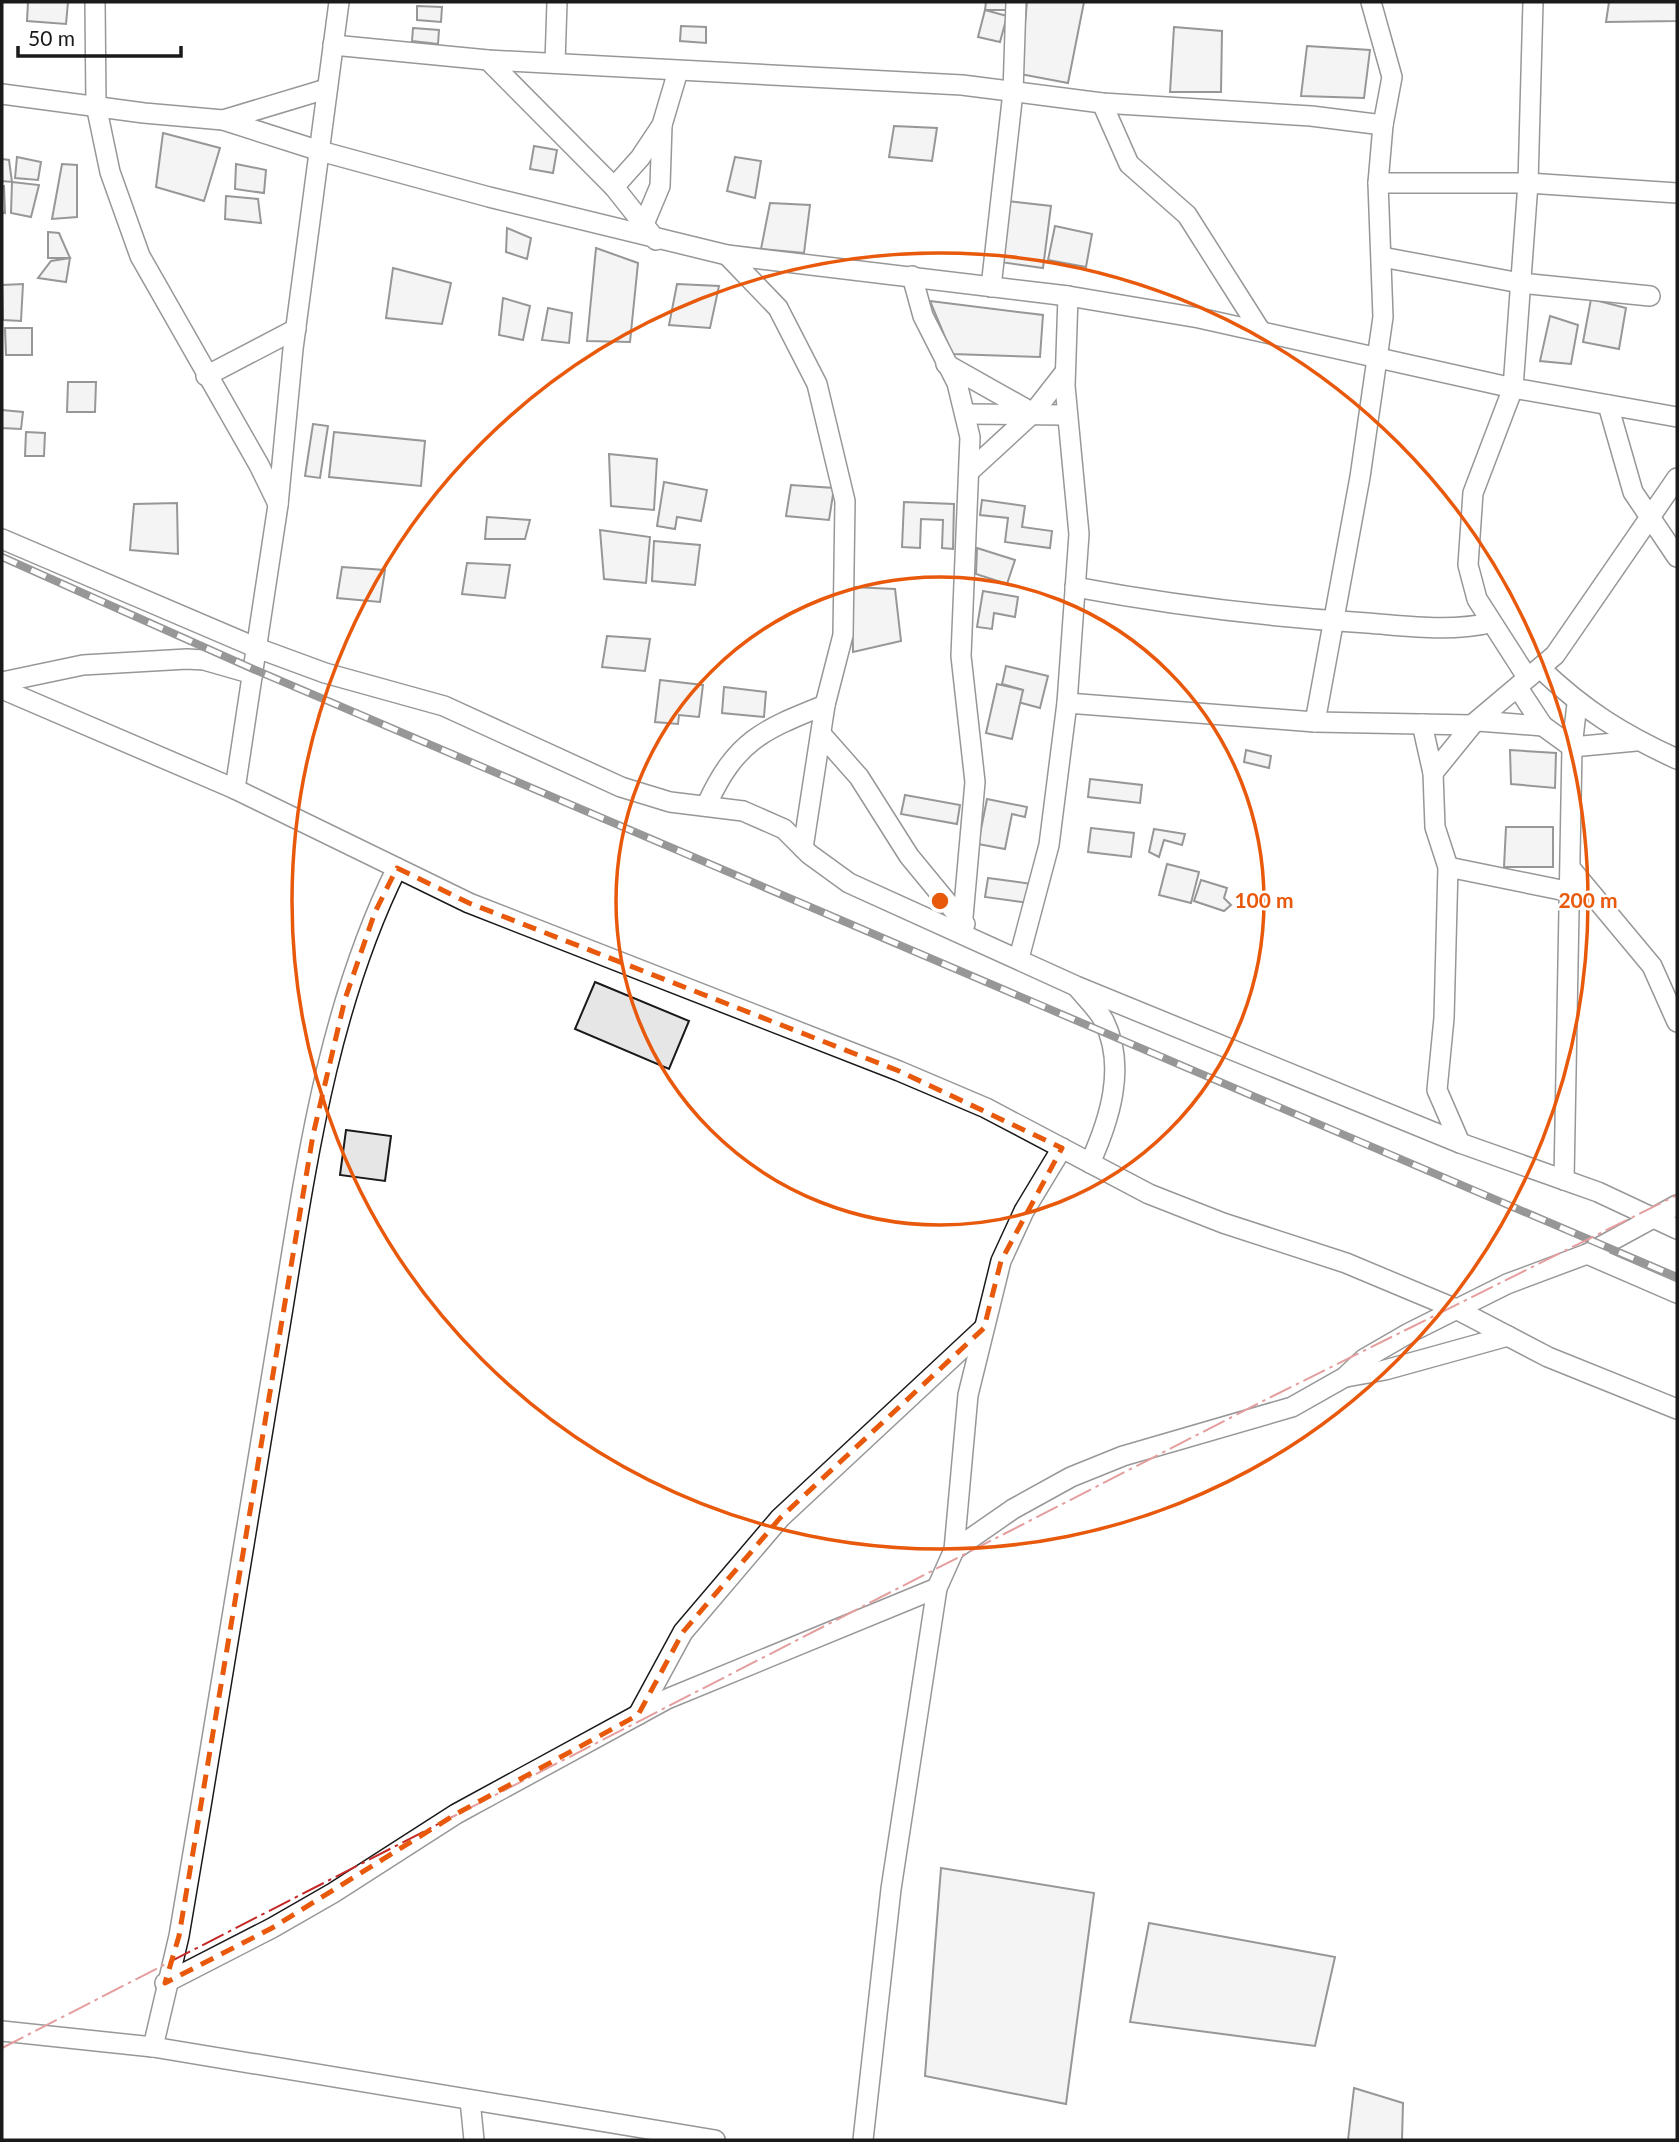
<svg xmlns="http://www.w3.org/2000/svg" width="1679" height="2142" viewBox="0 0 1679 2142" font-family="Lato,sans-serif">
<rect width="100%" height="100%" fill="#fff"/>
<g fill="#e6e6e6" stroke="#1a1a1a" stroke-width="2">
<path d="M28 2H68L66 24 27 21Z"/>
<path d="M986 2H1007L1006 10H985Z"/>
<path d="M1027 2H1084L1068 83 1020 74Z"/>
<path d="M1609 2H1677V21L1606 22Z"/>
<path d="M417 6 442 7 441 22 417 20Z"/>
<path d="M985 10 1007 16 1000 42 978 37Z"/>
<path d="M681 26 706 27V43L680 41Z"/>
<path d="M1174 27 1222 31 1221 92H1170Z"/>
<path d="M413 28 439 30 438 44 412 41Z"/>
<path d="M1307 46 1370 50 1364 98 1301 96Z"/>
<path d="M894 126 937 128 932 161 889 157Z"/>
<path d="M163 133 220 148 204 201 156 187Z"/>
<path d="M534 146 557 150 553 173 530 169Z"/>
<path d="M17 157 41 162 38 180 15 178Z"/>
<path d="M735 157 761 161 755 198 727 191Z"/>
<path d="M2 159 9 160 12 182 2 181Z"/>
<path d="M62 164 77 165V217L52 219Z"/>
<path d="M236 164 266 170 264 193 235 189Z"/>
<path d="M12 182 39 185 31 217 11 213Z"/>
<path d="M2 186H4L5 213 2 212Z"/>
<path d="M226 196 258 199 261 223 225 219Z"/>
<path d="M1008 201 1051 206 1043 268 1000 262Z"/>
<path d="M770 203 810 205 804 253 761 249Z"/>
<path d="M1055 226 1092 234 1086 267 1048 260Z"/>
<path d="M507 228 531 238 527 259 506 252Z"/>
<path d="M48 232 59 233 70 258H48Z"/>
<path d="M596 248 638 263 630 342 587 341Z"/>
<path d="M70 258 66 282 38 278 51 261Z"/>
<path d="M393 268 451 283 442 324 386 318Z"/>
<path d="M23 284 21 321 3 320 2 285Z"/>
<path d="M677 284 719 286 710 328 669 325Z"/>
<path d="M503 298 530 306 523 340 499 335Z"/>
<path d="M1591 299 1626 308 1619 349 1583 342Z"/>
<path d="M930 301 1043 315 1040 357 952 354Z"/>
<path d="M548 308 572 313 569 343 542 340Z"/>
<path d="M1550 316 1578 325 1571 364 1540 361Z"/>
<path d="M5 328H32V355H6Z"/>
<path d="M68 382H96L95 412H67Z"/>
<path d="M2 410 23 412 21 429 2 428Z"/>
<path d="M313 424 328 426 320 478 305 476Z"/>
<path d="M26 432 45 433 44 456H25Z"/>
<path d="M334 432 425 441 421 486 329 477Z"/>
<path d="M609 454 657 459 654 510 611 506Z"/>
<path d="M664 482 707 490 701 521 677 517 675 529 657 526Z"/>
<path d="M791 485 834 488 829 520 786 516Z"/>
<path d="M982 500 1025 506 1022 527 1052 531 1050 548 1005 542 1008 518 980 515Z"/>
<path d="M904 502 954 504 953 549 942 548 943 520 921 519 920 548 902 547Z"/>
<path d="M177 503 178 554 130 550 134 504Z"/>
<path d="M487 517 530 520 525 539H485Z"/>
<path d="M600 530 650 537 646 583 604 579Z"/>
<path d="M654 541 700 545 695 585 652 581Z"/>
<path d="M977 548 1015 560 1007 584 976 574Z"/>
<path d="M467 563 510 565 505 598 462 594Z"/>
<path d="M342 567 385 570 380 602 337 598Z"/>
<path d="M852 587 895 589 901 641 853 652Z"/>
<path d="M983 591 1018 597 1015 617 994 613 992 629 977 627Z"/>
<path d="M607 636 650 639 645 671 602 667Z"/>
<path d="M1006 666 1048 676 1040 708 1018 702 1023 690 1002 684Z"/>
<path d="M660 680 703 685 699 717 679 715 678 724 655 722Z"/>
<path d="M997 684 1023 690 1012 739 986 733Z"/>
<path d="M724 687 766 692 764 717 722 713Z"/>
<path d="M1246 750 1271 756 1269 768 1244 762Z"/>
<path d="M1510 750 1556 753 1555 788 1511 784Z"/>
<path d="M1090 779 1142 785 1140 803 1088 797Z"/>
<path d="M905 795 960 805 957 824 901 814Z"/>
<path d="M987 799 1027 807 1025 817 1012 814 1005 849 978 844Z"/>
<path d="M1506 827H1553V867H1504Z"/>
<path d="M1091 828 1134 833 1131 857 1088 852Z"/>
<path d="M1154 829 1185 834 1182 845 1164 840 1159 857 1149 852Z"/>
<path d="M1167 864 1199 872 1191 903 1159 895Z"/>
<path d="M988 878 1032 884 1029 903 985 897Z"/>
<path d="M1201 880 1227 888 1224 898 1231 905 1224 911 1194 901Z"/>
<path d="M595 982 689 1021 669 1069 575 1029Z"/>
<path d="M346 1130 391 1136 385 1181 340 1175Z"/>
<path d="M941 1868 1094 1893 1066 2104 925 2076Z"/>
<path d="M1149 1923 1335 1957 1315 2046 1130 2022Z"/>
<path d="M1354 2088 1403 2103 1402 2140H1348Z"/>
</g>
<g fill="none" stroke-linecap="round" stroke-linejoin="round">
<defs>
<g id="minor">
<path d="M95 2 96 105 110 172 140 256 259 465 278 504"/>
<path d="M333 45 488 60 962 85 1102 103 1311 116 1383 125"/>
<path d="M488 60 614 187 656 240"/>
<path d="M555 63 557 2"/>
<path d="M2 94 144 113 223 120 320 151 489 197 727 255 1068 296 1199 318 1513 388 1677 417"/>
<path d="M1102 103 1129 164 1187 215 1260 330"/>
<path d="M223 120 326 89"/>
<path d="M1378 183H1528L1677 193"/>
<path d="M614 187 640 158 662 125 678 71"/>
<path d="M644 224 660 186 662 125"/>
<path d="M727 255 778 308 817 384 845 501 843 635 825 705 803 848"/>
<path d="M1382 257 1520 283 1650 296"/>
<path d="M912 276 923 316 957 383 970 437 961 656 975 782 963 917"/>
<path d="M991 287 1013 92 1016 2"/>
<path d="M946 364 1033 413"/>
<path d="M206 376 296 329"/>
<path d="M1608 405 1633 492 1677 557"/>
<path d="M967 414 1066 415"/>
<path d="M971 470 1033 413 1065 372"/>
<path d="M2 539 257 648 325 673 444 706 621 787 670 802 743 811 784 829 809 854 849 883 1076 986 1460 1143 1598 1192 1677 1229"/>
<path d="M1075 587C1171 605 1269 617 1367 623 1408 626 1449 632 1490 623"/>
<path d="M1540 668C1584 710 1622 734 1677 759"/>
<path d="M1527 677 1477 599 1468 565 1473 493 1513 388 1528 183 1533 2"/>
<path d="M2 682 83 665 187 659 204 660 253 674"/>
<path d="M1518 688 1543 726 1572 747 1636 741"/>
<path d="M2 689 235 789 469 903 899 1071 986 1108 1149 1194 1223 1223 1346 1263 1456 1309 1548 1357 1677 1409"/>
<path d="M1067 703 1315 722 1472 725"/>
<path d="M1478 721 1543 726"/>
<path d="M1315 722 1360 477 1383 317 1378 183 1383 125 1392 77 1371 2"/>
<path d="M1422 724 1433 773 1435 827 1448 867 1444 1018 1437 1090 1460 1143"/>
<path d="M821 734 859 777 909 856 965 924"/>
<path d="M1433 773 1472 725 1555 655 1677 478"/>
<path d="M235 789 278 505 293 349 339 2"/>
<path d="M707 804C736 741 762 730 825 705"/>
<path d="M1448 867 1571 892"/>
<path d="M1572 870 1652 966 1677 1022"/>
<path d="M1019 958 1049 845 1067 703 1079 534 1065 386 1068 296"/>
<path d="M1077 987C1086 998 1098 1009 1104 1021 1127 1067 1109 1121 1090 1163"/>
<path d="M1564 1180 1572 747 1577 704"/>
<path d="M1587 1254 1677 1293"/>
<path d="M1346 1377 1385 1370 1508 1336"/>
<path d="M954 1550 1013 1509 1071 1477 1123 1456 1292 1407 1345 1377 1364 1359 1409 1333 1507 1284 1587 1254 1677 1205"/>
<path d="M638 1715 683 1632 780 1518 984 1328"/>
<path d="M165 1983 272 1928 333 1893 456 1814 667 1699 937 1588"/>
<path d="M2 2031 153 2047 715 2140"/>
<path d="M153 2047 179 1936C212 1743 243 1550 275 1356 303 1191 322 1019 397 868"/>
<path d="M470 2100 474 2140"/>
<path d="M863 2140 891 1889 937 1588 954 1550 968 1395 1001 1261 1024 1211 1062 1148"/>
</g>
</defs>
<use href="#minor" stroke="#1a1a1a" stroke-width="22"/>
<use href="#minor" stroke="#fff" stroke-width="19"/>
<defs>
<path id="rail" d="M2 557 253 669 1677 1277"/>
</defs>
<use href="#rail" stroke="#1a1a1a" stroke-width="8"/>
<use href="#rail" stroke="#fff" stroke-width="5" stroke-dasharray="16" stroke-linecap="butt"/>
<path stroke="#c62828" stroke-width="2" stroke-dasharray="24 5 3.5 5" stroke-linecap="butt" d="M2 2048 1271 1397 1677 1195"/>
</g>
<path d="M0 0H1679V2142H0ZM397 868 469 903 899 1071 1062 1148 1001 1261 984 1328 780 1518 683 1632 638 1715 456 1814 272 1928 165 1983 179 1936 313 1135 345 999 375 912Z" fill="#fff" fill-opacity=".55" fill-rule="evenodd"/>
<path fill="none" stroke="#e8590c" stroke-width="5" stroke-dasharray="14 9" stroke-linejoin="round" d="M397 868 469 903 899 1071 1062 1148 1001 1261 984 1328 780 1518 683 1632 638 1715 456 1814 272 1928 165 1983 179 1936 313 1135 345 999 375 912Z"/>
<g fill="none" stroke="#e8590c" stroke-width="3.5">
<circle cx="940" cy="901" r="324"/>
<circle cx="940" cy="901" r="648"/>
</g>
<circle cx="940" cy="901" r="10" fill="#e8590c" stroke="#fff" stroke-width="3.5"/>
<g font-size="21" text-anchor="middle" font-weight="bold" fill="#e8590c" stroke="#fff" stroke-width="5" stroke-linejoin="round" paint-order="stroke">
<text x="1264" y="908">100 m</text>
<text x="1588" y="908">200 m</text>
</g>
<rect width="1679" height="2142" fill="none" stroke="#1a1a1a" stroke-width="7"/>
<path d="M18 46v10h163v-10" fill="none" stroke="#1a1a1a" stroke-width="3.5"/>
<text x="28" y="46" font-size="21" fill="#1a1a1a" stroke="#ffffff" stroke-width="5" paint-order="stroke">50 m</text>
</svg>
